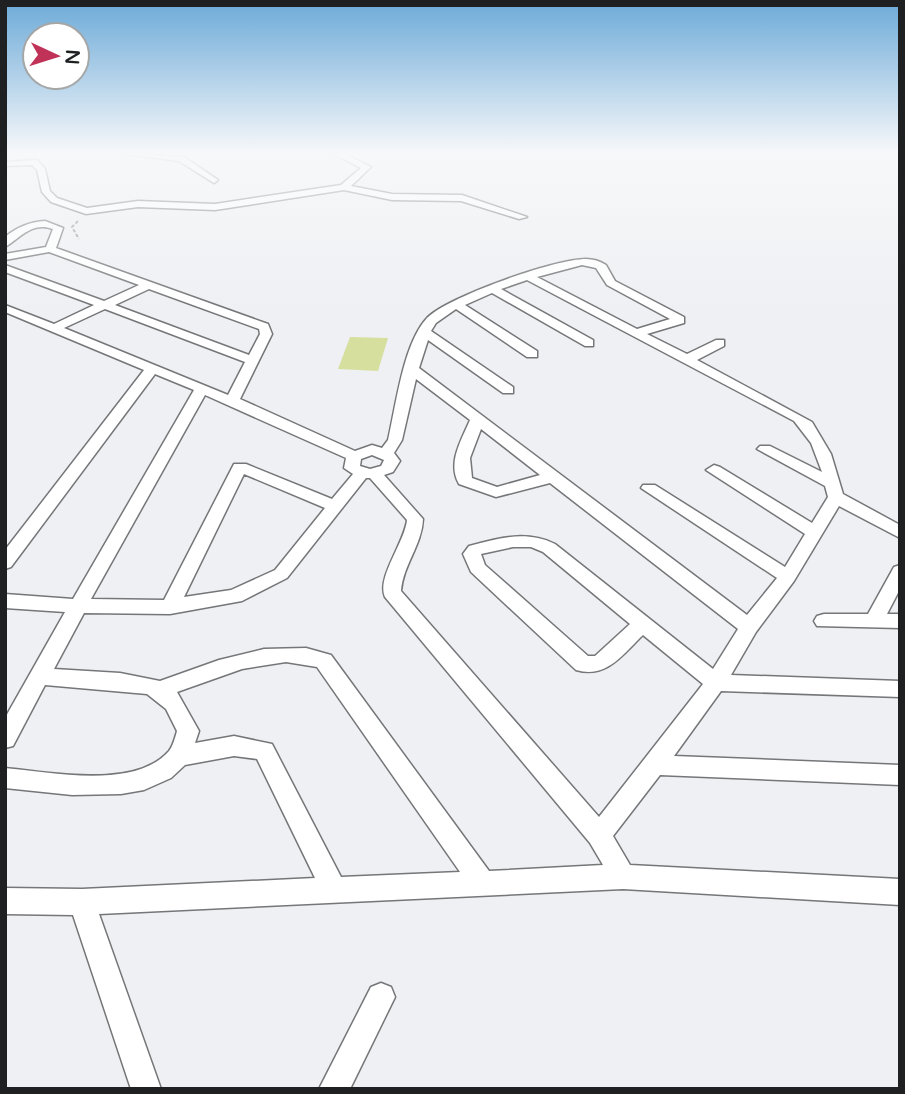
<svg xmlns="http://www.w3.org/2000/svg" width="905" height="1094" viewBox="0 0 905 1094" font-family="'Varela Round',sans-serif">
<rect width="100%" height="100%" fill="#eef0f3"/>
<path fill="#d7df9e" d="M350 337 388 338 378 371 338 369Z"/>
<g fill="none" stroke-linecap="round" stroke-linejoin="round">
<defs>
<g id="minor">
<path d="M119 153 184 157 218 180 214 183 179 161Z"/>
<path d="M332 153H343L371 167 351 186 392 194 462 195 527 217 519 219 461 201 392 200 344 190 215 210 138 207 86 214 51 202 42 192 37 170 32 165 5 166V162L37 160 45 169 50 191 57 198 87 208 138 201 215 204 341 185 361 168Z"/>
<path d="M45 221 63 228 56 248 268 324 272 334 240 399 355 451 372 445 382 448 388 440C396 406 403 344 427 318 447 297 555 259 586 259 593 259 600 261 606 265L615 281 684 317V323L647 334 687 354 716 340H724V346L697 360 812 422 831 454 843 494 900 525V538L839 506 794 581 756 632 731 675 900 681V697L721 691 674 756 900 765V785L660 775 613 836 630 865 900 879V905L623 889 99 914 161 1089H131L73 915 5 914V888L82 889 315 878 257 759 234 756 185 765 171 778 144 790 121 794 72 795 5 788V768C51 772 135 790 169 751 173 746 175 738 177 731L166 709 147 694 45 685 13 746 5 748V718L65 612 5 608V594L73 599 194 390 155 374 11 567 5 569V550L144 370 5 312V305L54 324 94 305 5 272V265L104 301 139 285 49 252 5 260V254L46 247 53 229C32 221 20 238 5 247V237C17 227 30 222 45 221ZM582 265 596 268 607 285 670 319 637 329 537 277ZM527 280 794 421 811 443 822 472 770 446H760L757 449 825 486 828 497 812 523 720 467 714 465 706 470 805 534 785 567 655 485H643L641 488 777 578 747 615 419 368 428 340 503 393H513V387L431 331 436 323 456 309 527 357H537V351L465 305 492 293 585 346H593V340L501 289ZM149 289 259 329 260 334 249 355 115 305ZM105 309 245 362 228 395 64 328ZM416 379 470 420C461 441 447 463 459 484L496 497 550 483 738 629 713 669 555 544C526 530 499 538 469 546L463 554 471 572 576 670C607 679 623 654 643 635L703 684 599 817 401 591C403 565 422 545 423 519L384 475 393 472 400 461 394 453 402 440ZM205 395 346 458 344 468 353 474 332 499 246 464H234L164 600 91 599ZM481 429 540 475 497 487 472 478 470 458ZM372 455 384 460 381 466 370 469 360 466 361 459ZM244 474 325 508 275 570 231 590 184 597ZM366 478H370L407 520C405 542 376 578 385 597L590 843 603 865 489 871 331 655 306 648 264 649 219 660 160 681 120 673 54 669 84 613 170 614 242 601 287 578ZM513 547H531L543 552 630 624 595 656H588L485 565 481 554ZM286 662 317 667 460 872 341 877 272 744 234 736 195 743 199 731 177 692 242 669Z"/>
<path d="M900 565V589L887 614H900V628L817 626 814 621 817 616 824 614H868L894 567Z"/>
<path d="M381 983 391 987 395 997 350 1089H319L371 987Z"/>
</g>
</defs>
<use href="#minor" stroke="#747678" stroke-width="3"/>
<path stroke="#97999b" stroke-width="2" stroke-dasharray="3.5 2" stroke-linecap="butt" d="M78 221 72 227 79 239"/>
<use href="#minor" fill="#fff" fill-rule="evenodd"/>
</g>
<linearGradient id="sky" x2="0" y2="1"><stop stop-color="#6caad8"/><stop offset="0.5" stop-color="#f7f8fa"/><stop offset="1" stop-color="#f7f8fa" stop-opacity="0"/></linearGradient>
<rect width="905" height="306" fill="url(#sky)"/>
<rect width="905" height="1094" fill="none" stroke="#1f2021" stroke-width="14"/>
<g transform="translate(56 56) rotate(94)"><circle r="33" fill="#ffffff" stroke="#a5a6a6" stroke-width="2"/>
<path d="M0-5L12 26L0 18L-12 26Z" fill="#c13259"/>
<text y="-10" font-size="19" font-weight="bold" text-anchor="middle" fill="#1f2021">N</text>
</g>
</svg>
